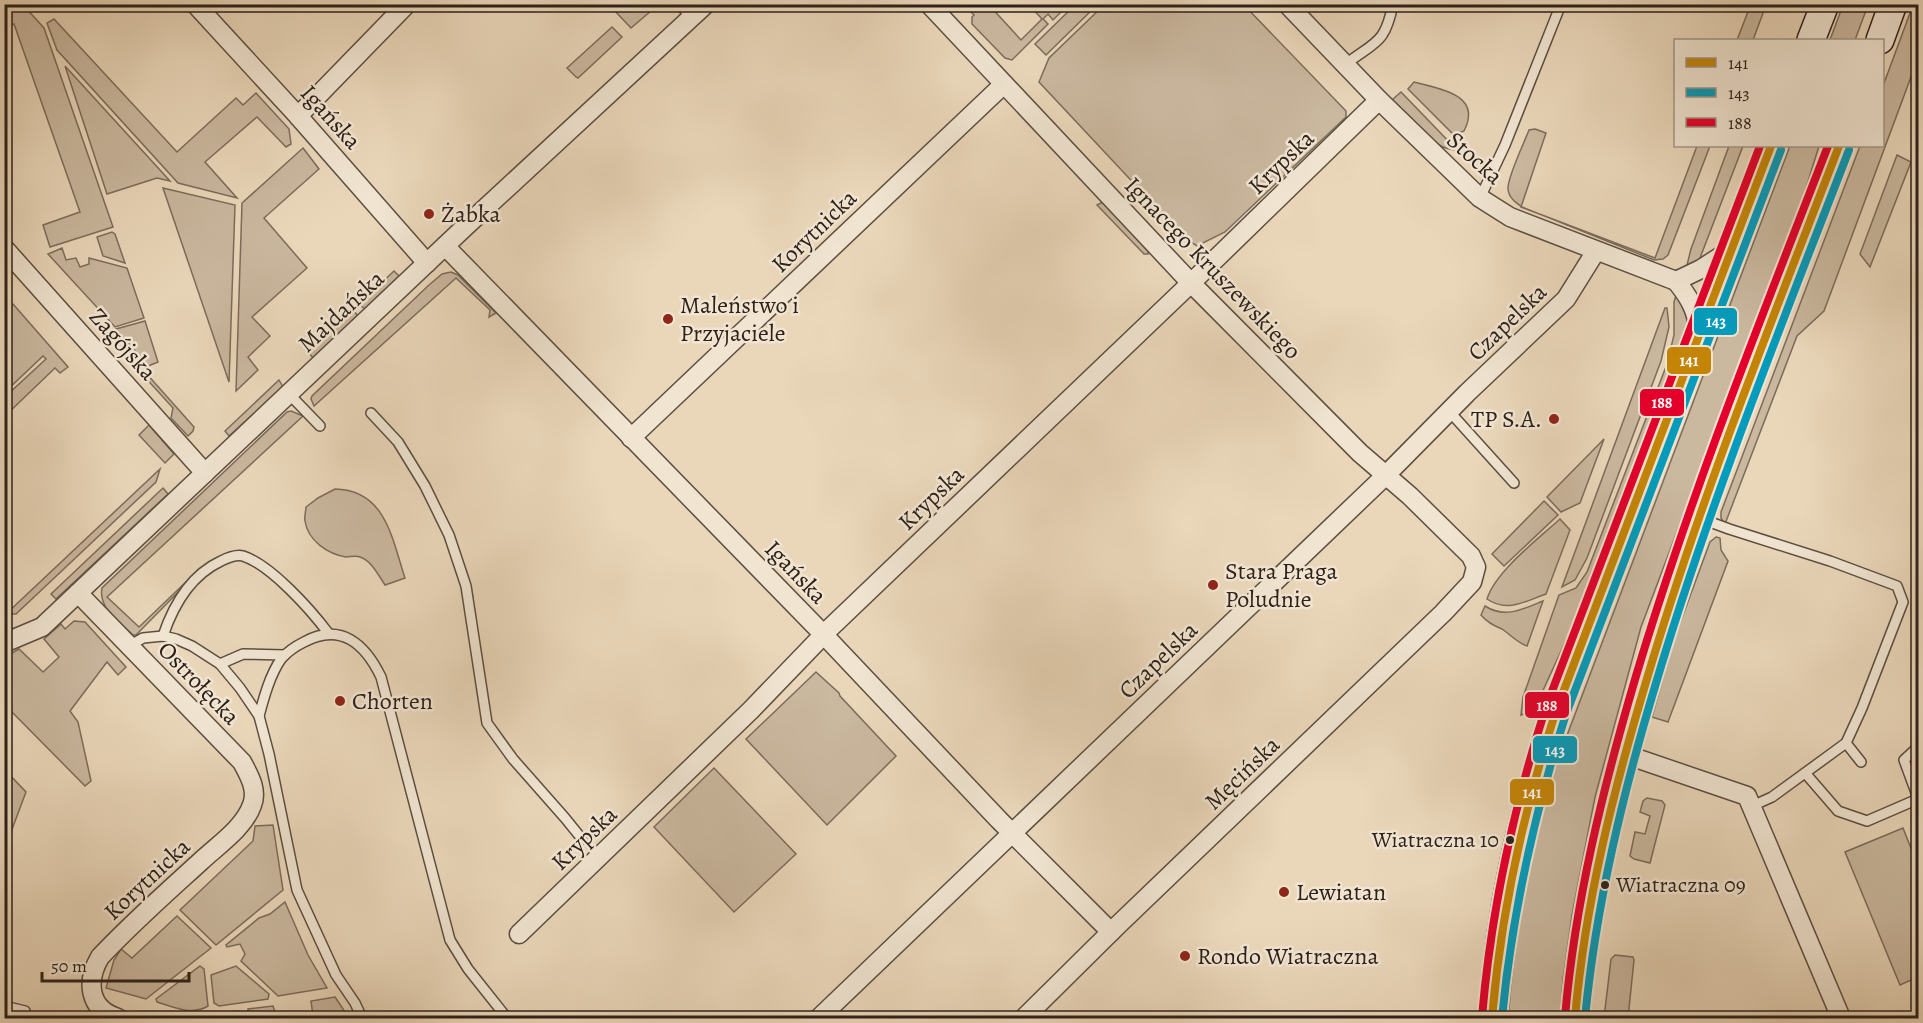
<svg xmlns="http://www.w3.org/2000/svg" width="1923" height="1023" viewBox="0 0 1923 1023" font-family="Alegreya,serif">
<rect width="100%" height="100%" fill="#ead7ba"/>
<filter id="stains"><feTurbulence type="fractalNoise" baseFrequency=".00333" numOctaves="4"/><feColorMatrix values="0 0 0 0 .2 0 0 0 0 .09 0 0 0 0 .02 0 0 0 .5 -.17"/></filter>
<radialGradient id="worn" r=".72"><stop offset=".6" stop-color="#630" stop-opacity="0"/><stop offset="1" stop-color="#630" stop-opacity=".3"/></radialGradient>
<g fill="#cab89f" stroke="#7c6c5c" stroke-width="1.5">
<path d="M618 4H658V5L631 28 615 11Z"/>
<path d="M1751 4 1766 5 1753 40H1737Z"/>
<path d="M4 5H23L44 28 113 227 50 247 43 225 80 212 14 24 5 27Z"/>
<path d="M964 5H989L1021 40 1042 19 1029 5H1068L1053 20 1048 14 1043 19 1048 24 1012 60 1005 58 972 24V17L974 15Z"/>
<path d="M1075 5H1097L1046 55 1035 44Z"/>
<path d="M1104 5H1244L1346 111V117L1225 232 1197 246 1186 239 1039 82 1049 58Z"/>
<path d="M1843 5H1868L1855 40H1830Z"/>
<path d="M1913 5H1918V58L1824 311 1797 336 1725 524 1721 518V512L1860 146H1882L1883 86Z"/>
<path d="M54 19 177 152 236 98 243 105 256 93 289 129 291 144 286 147 257 117 205 162 237 198 178 183 57 50 47 23Z"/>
<path d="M612 27 622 37 578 78 576 77 567 68Z"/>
<path d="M65 66 170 181 157 178 107 194Z"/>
<path d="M1414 82C1439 89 1483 94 1464 131L1454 135 1408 89Z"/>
<path d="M1401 92 1457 150C1431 150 1409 118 1392 100Z"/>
<path d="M1535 129 1546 133 1521 207 1655 258 1697 146H1710L1668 255 1663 259 1654 260 1522 207C1515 202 1509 198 1508 189 1507 178 1524 143 1529 130Z"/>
<path d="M1729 146H1743L1700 258 1698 262 1686 269 1691 249Z"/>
<path d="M1790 146H1819L1802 201 1641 627 1595 797 1572 915 1563 980 1560 1018H1508C1514 939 1529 861 1549 783Z"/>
<path d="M303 148 319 169 264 218 307 268 252 317 270 336 248 357 258 370 236 391 242 203Z"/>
<path d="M1897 155 1911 162 1870 267 1860 254Z"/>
<path d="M163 188 235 205 229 382Z"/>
<path d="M1103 202 1148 250V254H1144L1097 205Z"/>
<path d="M112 232 115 234 125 263 103 256 97 237Z"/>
<path d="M62 248 66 260 76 258 80 267 89 264V258L127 268 144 318 115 327 48 254Z"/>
<path d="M394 271 400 277 365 309 359 304Z"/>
<path d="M451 272 458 275 496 313 489 317 490 310 456 278 314 406 311 399 312 396 429 285 442 274Z"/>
<path d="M1677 292 1688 314 1687 323 1573 625 1534 710 1521 715 1523 697 1559 595 1576 588 1587 572 1667 364 1674 335V302Z"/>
<path d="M13 304 68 367 60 373 55 368 5 416V392L7 395 46 359 43 356 5 392V312Z"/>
<path d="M1665 308H1667L1669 327 1661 361 1587 558 1575 580 1562 587Z"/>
<path d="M353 310 358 316 313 358 308 352Z"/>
<path d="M145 321 158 362 148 366 116 329Z"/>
<path d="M145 372 194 427 193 431 188 436 171 418 173 408 142 374Z"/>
<path d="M279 380 283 387 229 436 225 431Z"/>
<path d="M291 411 303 416 107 597 139 627 188 580 189 581 136 635H133C119 622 98 608 102 588L287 412Z"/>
<path d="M149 425 174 454 165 463 139 435Z"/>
<path d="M1604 439 1580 503 1561 512 1547 497Z"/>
<path d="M160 469 156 482 16 614H6Z"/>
<path d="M163 488 168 494 56 599 51 594Z"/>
<path d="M335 489C386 490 392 539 405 578L385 585C379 576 371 560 360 557 356 555 350 557 346 557 328 554 308 541 305 521 304 517 306 511 306 507L318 498Z"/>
<path d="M1544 501 1558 515 1504 566 1492 554Z"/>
<path d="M1560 519 1570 530 1546 594C1526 601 1507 613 1487 599 1495 572 1538 539 1560 519Z"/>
<path d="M1716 537 1720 538 1721 550 1728 561 1668 722 1652 717 1673 642 1710 542Z"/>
<path d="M1543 601 1527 646C1516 642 1511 635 1502 629 1493 625 1488 623 1481 615L1485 606C1505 619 1523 609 1543 601Z"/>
<path d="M74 621 85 622 126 667 118 675 107 662 70 711 78 722 91 781 85 786 10 710 5 714V657L19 649 43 672 59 657 44 639 61 624 65 629Z"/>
<path d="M816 672 839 693 840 696 896 756 827 825 746 739Z"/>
<path d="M714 768 796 854 734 912 654 827Z"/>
<path d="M5 770 26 792 5 848Z"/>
<path d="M1647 798 1662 801 1665 805 1650 863 1634 859 1630 856 1635 832 1645 834 1650 816 1640 812 1643 801Z"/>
<path d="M273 825 283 890 216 945 180 910 253 841 255 826Z"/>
<path d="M1903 828 1918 866V977L1900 985 1845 852Z"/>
<path d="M285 902 308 955 327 988 278 996 241 961 245 954 240 944 227 947 226 945 259 918 270 914Z"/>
<path d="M177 916 211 948 146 999 106 988 114 960 121 949 132 958Z"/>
<path d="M1615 955 1633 957 1634 960 1628 1018H1604L1611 959Z"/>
<path d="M200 966 204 969 208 1006C192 1016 173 1007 157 1002L156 999Z"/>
<path d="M236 966 269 994 268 999 219 1006 214 1003 211 975Z"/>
<path d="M335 997 349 1018H298L313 1016 311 1001Z"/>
<path d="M273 1006 277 1018H217V1013L239 1011 240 1015 248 1014V1009Z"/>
</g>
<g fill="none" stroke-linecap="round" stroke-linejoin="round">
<defs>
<g id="service">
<path d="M679 4 692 18"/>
<path d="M1346 64C1376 41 1385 44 1393 4"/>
<path d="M1480 198 1505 145 1561 4"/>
<path d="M289 394 320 426"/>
<path d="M1449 411 1514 483"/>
<path d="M371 413 398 442 425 486 449 535 466 586 487 723 513 759 565 818 582 839"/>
<path d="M1702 519 1729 529 1830 561 1897 586 1903 602 1862 708 1846 743 1772 797 1752 806"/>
<path d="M163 636C173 606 191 575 221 561 227 558 236 554 243 556 271 565 311 610 329 634"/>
<path d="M129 646 143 638 163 636 176 639 192 646 220 664 240 688 259 716 269 754 297 890 336 975 355 1003 362 1018"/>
<path d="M220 664 243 654 285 655"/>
<path d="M259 716C264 697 270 675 281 659 287 652 296 646 304 642 341 622 365 644 381 677L450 940 468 969 507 1018"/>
<path d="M1846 743 1861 762"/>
<path d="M1918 747 1904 760 1918 798"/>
<path d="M1806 774 1838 811 1867 821 1918 799"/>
<path d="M4 1006 25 1011"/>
</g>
<g id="minor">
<path d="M195 4 298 116 427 263"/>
<path d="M929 4 1191 283 1360 453 1410 496 1471 556 1476 567 1472 582 1443 613 1118 925 1024 1018"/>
<path d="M1287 4 1379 100 1480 198 1510 217 1676 281C1689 297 1696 309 1699 330"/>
<path d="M298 116 407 4"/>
<path d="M445 246 824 635 999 820 1111 932"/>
<path d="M4 248 205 473"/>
<path d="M1676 281 1701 269 1732 249"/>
<path d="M631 438 1004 84"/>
<path d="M78 593 242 762C249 775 258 790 252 805 244 828 218 845 200 862 166 893 132 923 100 957 86 981 88 1009 118 1018"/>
<path d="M4 643 42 627 466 226 706 4"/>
<path d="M1624 754 1747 796 1841 1018"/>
<path d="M519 934 751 710 830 628 1191 283 1379 100"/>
<path d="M819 1018 1385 476 1467 393 1566 299 1596 251"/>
</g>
<g id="secondary">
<path d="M1811 40 1825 4"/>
<path d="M1880 40 1893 4"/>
<path d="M1492 1018C1500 909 1521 815 1556 711L1771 146"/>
<path d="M1575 1018C1582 916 1607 816 1635 717 1690 522 1767 334 1839 146"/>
</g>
</defs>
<use href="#service" stroke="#5c4e42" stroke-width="12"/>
<use href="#minor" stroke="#5c4e42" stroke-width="21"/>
<use href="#secondary" stroke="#2d211a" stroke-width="30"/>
<use href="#service" stroke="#f1e5d2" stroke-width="9"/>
<use href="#minor" stroke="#f1e5d2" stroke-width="18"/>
<use href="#secondary" stroke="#f1e5d2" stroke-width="27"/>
<defs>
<g id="bus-1">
<path d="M1492 1018C1501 912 1523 812 1556 711L1771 146"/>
<path d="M1575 1018C1585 903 1613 792 1646 682 1700 499 1771 323 1839 146"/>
</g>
<g id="bus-2">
<path d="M1502 1018C1512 914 1534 814 1566 714L1781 150"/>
<path d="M1585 1018C1596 904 1623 793 1656 683 1710 502 1781 326 1849 150"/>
</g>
<g id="bus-3">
<path d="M1482 1017C1491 911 1513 809 1546 707L1760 146"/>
<path d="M1565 1017C1575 901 1603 788 1636 676 1690 496 1760 321 1828 146"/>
</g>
</defs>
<use href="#bus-1" stroke="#f1e5d2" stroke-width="12"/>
<use href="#bus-2" stroke="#f1e5d2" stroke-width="12"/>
<use href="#bus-3" stroke="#f1e5d2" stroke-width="12"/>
<use href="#bus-1" stroke="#c48506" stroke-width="8"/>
<use href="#bus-2" stroke="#049bbc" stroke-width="8"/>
<use href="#bus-3" stroke="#e4002b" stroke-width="8"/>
</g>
<g fill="#8f2418" stroke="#f1e5d2" stroke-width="2">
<circle cx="429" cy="214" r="6"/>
<circle cx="668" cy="319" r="6"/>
<circle cx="1554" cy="419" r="6"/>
<circle cx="1213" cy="585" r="6"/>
<circle cx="340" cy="701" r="6"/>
<circle cx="1284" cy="892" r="6"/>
<circle cx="1185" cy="956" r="6"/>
</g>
<g fill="#2d211a" stroke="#f1e5d2" stroke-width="2">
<circle cx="1510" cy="840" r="5"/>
<circle cx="1605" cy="885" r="5"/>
</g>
<g text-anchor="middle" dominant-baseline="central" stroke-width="5" stroke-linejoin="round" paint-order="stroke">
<g font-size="22" fill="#2d211a" stroke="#f1e5d2" text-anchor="end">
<text x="1499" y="840">Wiatraczna 10</text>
<text x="1616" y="885" text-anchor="start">Wiatraczna 09</text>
</g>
<g font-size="24" fill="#2d211a" stroke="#f1e5d2">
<text transform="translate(331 117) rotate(48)">Igańska</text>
<text transform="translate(1475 158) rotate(42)">Stocka</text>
<text transform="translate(1281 162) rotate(-44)">Krypska</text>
<text transform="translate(814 231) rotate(-44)">Korytnicka</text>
<text transform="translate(1213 268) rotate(46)">Ignacego Kruszewskiego</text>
<text transform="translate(341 311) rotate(-43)">Majdańska</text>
<text transform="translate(1507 322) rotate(-44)">Czapelska</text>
<text transform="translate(123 344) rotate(48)">Zagójska</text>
<text transform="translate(931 498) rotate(-44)">Krypska</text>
<text transform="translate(796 572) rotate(46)">Igańska</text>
<text transform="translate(1158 660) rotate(-44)">Czapelska</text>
<text transform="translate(199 683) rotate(46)">Ostrołęcka</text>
<text transform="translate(1242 773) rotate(-44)">Męcińska</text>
<text transform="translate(584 838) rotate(-44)">Krypska</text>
<text transform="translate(147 879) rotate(-43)">Korytnicka</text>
</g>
<g font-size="24" fill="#2d211a" stroke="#f1e5d2" text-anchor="start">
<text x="441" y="214">Żabka</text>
<text x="680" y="305">Maleństwo i<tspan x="680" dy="28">Przyjaciele</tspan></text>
<text x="1542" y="419" text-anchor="end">TP S.A.</text>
<text x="1225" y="571">Stara Praga<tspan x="1225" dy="28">Poludnie</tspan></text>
<text x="352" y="701">Chorten</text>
<text x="1296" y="892">Lewiatan</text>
<text x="1197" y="956">Rondo Wiatraczna</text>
</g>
</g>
<g stroke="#f1e5d2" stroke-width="2">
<rect x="1693" y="307" width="45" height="29" rx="6" fill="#049bbc"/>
<rect x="1666" y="346" width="46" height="29" rx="6" fill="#c48506"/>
<rect x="1639" y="388" width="46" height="29" rx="6" fill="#e4002b"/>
<rect x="1524" y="691" width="46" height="28" rx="6" fill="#e4002b"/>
<rect x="1532" y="735" width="46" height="29" rx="6" fill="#049bbc"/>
<rect x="1509" y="778" width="46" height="28" rx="6" fill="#c48506"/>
</g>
<g font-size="16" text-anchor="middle" font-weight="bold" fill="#fff">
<text x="1716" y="327">143</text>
<text x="1689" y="366">141</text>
<text x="1662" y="408">188</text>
<text x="1547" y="711">188</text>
<text x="1555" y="756">143</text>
<text x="1532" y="798">141</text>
</g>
<rect width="1923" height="1023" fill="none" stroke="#ead7ba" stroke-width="24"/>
<rect x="6" y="6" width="1911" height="1011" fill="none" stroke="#2d211a" stroke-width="3"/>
<rect x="12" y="12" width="1899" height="999" fill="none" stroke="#2d211a" stroke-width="1.5"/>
<rect x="1674" y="39" width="210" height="108" fill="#f1e5d2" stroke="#a39788" stroke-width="1.5"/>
<rect x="1686" y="58" width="30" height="9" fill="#c48506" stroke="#a39788" stroke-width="1.5"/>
<text x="1728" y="69" font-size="18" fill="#2d211a">141</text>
<rect x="1686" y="88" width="30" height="9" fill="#049bbc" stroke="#a39788" stroke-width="1.5"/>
<text x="1728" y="99" font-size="18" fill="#2d211a">143</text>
<rect x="1686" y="118" width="30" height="9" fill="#e4002b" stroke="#a39788" stroke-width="1.5"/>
<text x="1728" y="129" font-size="18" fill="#2d211a">188</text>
<path d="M42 972v9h147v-9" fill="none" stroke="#2d211a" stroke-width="3"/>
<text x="51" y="972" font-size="18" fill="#2d211a" stroke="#f1e5d2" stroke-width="4.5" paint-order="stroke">50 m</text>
<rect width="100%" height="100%" filter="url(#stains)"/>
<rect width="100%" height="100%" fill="url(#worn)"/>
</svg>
